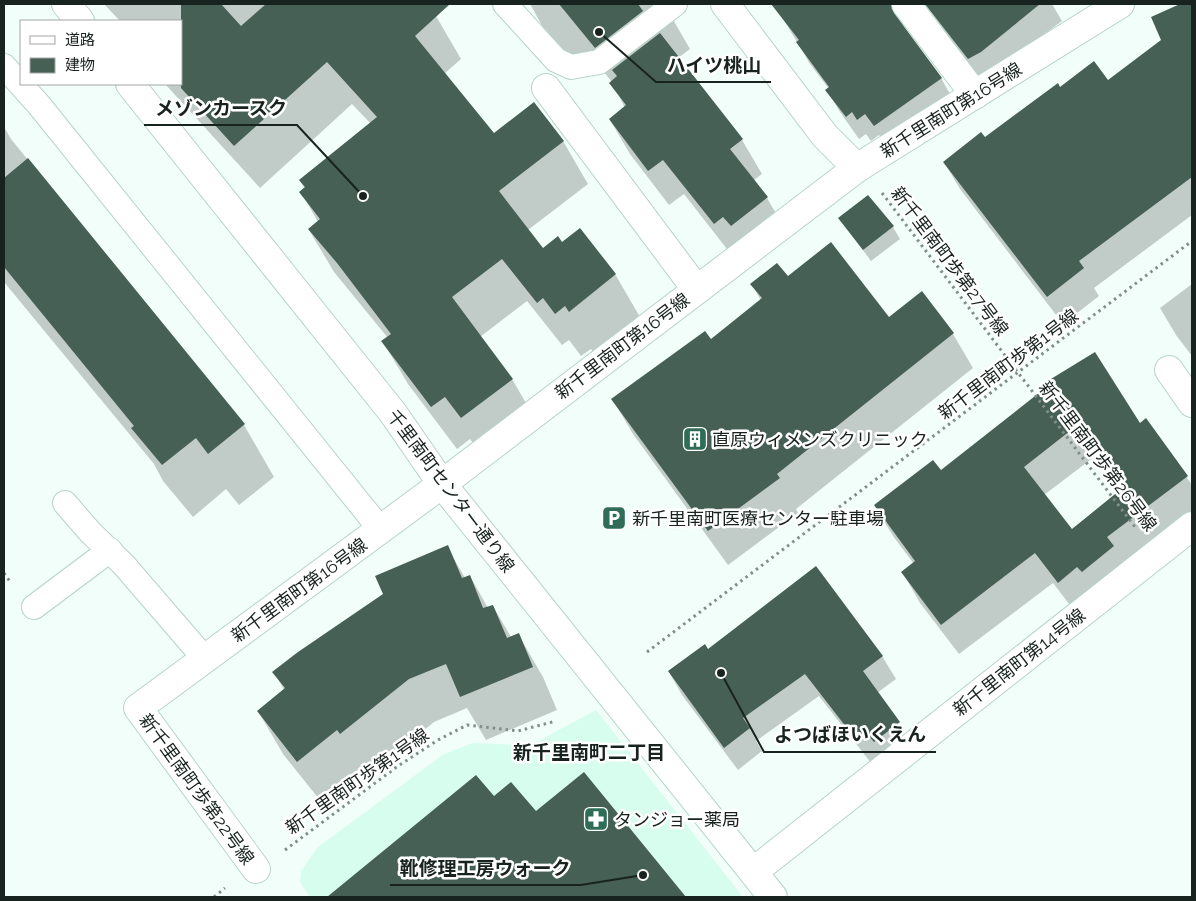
<svg xmlns="http://www.w3.org/2000/svg" width="1196" height="901" viewBox="0 0 1196 901" font-family="Raleway,'Noto Sans JP',sans-serif">
<rect width="100%" height="100%" fill="#f2fef9"/>
<path fill="#d6fded" d="M596 710 743 897H310L300 882 301 871 318 847 444 754 473 743 523 745 535 743Z"/>
<g fill="#0003" fill-rule="evenodd">
<path d="M104 4H425L436 16 461 59 444 74 494 135 563 141 588 184 528 230 543 249 562 243 615 274 640 317 594 354 591 349 581 356 569 340 562 345 527 301 480 337 512 379 537 422 487 460 470 439 457 449 408 384 383 342 388 338 334 272 309 230 318 222 301 192 305 189 300 181 371 124 352 104 260 188 165 84H181V21H120Z"/>
<path d="M530 4H664L690 49 678 58 742 140 762 174 754 180 767 198 787 232 734 258 684 194 669 205 630 154 610 120 625 108 612 82 591 56 577 66 545 31Z"/>
<path d="M790 4H1052L1062 21 981 81 904 21 903 27 941 78 954 101 888 147 879 135 871 141 866 134 859 139 840 112 827 90 829 89 810 64 781 15 791 6Z"/>
<path d="M1192 9V215L1094 288 1099 296 1063 324 960 189 944 162 985 139 1059 88 1108 81 1163 41 1156 25Z"/>
<path d="M4 127 11 139 244 425 274 477 239 505 226 489 193 517 163 481 154 464 4 282Z"/>
<path d="M840 219 893 227 900 239 871 261Z"/>
<path d="M788 278 889 318 953 334 973 368 796 509 798 513 728 565 633 434 613 400 711 341 761 301 752 284Z"/>
<path d="M1192 284V356L1176 335 1160 308Z"/>
<path d="M1050 386 1139 425 1146 420 1192 485V517L1076 613 1053 583 959 654 920 603 903 573 914 564 893 536 875 506 940 472ZM1094 457 1122 490 1071 530 1044 495Z"/>
<path d="M447 547 465 578 470 576 488 608 493 606 511 637 518 634 543 677 557 710 486 740 467 708 434 722 366 777 362 772 323 804 283 754 258 711 284 690 274 672 384 595Z"/>
<path d="M708 651 882 656 896 679 877 693 912 746 871 763 819 696 756 741 762 751 738 770 682 695 669 672Z"/>
<path d="M584 774 684 897H347L341 887 493 798 536 813Z"/>
</g>
<g fill="#466056" fill-rule="evenodd">
<path d="M181 4H221L241 26 266 4H450L415 36 494 133 534 102 564 141 499 191 543 248 558 236 562 242 580 228 616 274 569 312 565 306 555 314 543 298 537 303 502 259 452 297 513 379 461 418 445 397 431 407 381 341 391 334 337 263 308 229 320 219 299 192 305 187 299 180 377 117 327 62 234 146 181 88Z"/>
<path d="M559 4H638L643 11 595 48Z"/>
<path d="M771 4H891L894 13 942 78 874 126 865 114 857 120 852 112 846 117 825 90 829 87 796 42 799 40Z"/>
<path d="M925 4H1040L981 52 968 59Z"/>
<path d="M1180 4H1192V177L1079 261 1084 268 1047 297 943 162 981 132 985 137 1058 83 1060 87 1094 61 1108 80 1161 40 1151 17Z"/>
<path d="M660 33 743 139 730 149 768 197 731 226 723 217 714 224 663 160 648 171 609 119 626 105 609 83 617 76 612 70Z"/>
<path d="M28 158 245 424 208 454 196 438 162 465 131 428 134 426 4 267V178Z"/>
<path d="M868 195 894 226 863 250 838 218Z"/>
<path d="M831 242 889 317 922 291 954 333 777 474 780 478 708 531 611 399 705 331 711 339 762 298 750 284 777 263 788 276Z"/>
<path d="M1095 352 1140 423 1146 418 1188 476 1107 537 1114 546 1082 572 1077 567 1058 583 1035 553 941 625 901 572 915 561 874 505 933 460 941 470 1049 385 1046 382ZM1075 427 1125 486 1072 529 1024 467Z"/>
<path d="M448 545 462 578 470 575 483 608 493 605 507 638 519 633 533 667 460 697 446 664 409 679 340 734 337 730 297 762 257 711 285 688 272 672 298 652 383 594 375 576Z"/>
<path d="M816 566 883 656 863 671 900 722 874 742 867 734 857 741 805 674 743 718 750 728 724 748 668 671 705 644 708 649Z"/>
<path d="M584 772 686 897H327L476 775 494 796 511 782 536 811Z"/>
</g>
<g fill="none" stroke-linecap="round" stroke-linejoin="round">
<defs>
<g id="lane">
<path d="M505 4 556 60 571 67 599 62 675 4"/>
<path d="M4 66 39 105 381 530"/>
<path d="M65 503 90 532 124 565 205 659"/>
<path d="M34 607 110 550"/>
</g>
<g id="street">
<path d="M725 4 825 136 857 168 1120 4"/>
<path d="M906 4 975 95"/>
<path d="M546 88 697 290"/>
<path d="M1169 370 1192 403"/>
<path d="M256 869 138 708 442 484"/>
</g>
<g id="secondary">
<path d="M66 4 80 21"/>
<path d="M130 84 393 413 442 484 773 897"/>
<path d="M442 484 857 168"/>
<path d="M753 872 1192 526"/>
</g>
</defs>
<use href="#lane" stroke="#b6d4c8" stroke-width="26"/>
<use href="#street" stroke="#b6d4c8" stroke-width="30"/>
<use href="#secondary" stroke="#b6d4c8" stroke-width="30"/>
<g stroke="#838e8a" stroke-width="3" stroke-dasharray="2.5 4" stroke-linecap="butt">
<path d="M882 193 1135 527"/>
<path d="M4 573 11 583"/>
<path d="M647 652 1192 241"/>
<path d="M285 850 398 766 438 740 467 725 518 731 556 721"/>
<path d="M214 897 225 888"/>
</g>
<use href="#lane" stroke="#fff" stroke-width="24"/>
<use href="#street" stroke="#fff" stroke-width="28"/>
<use href="#secondary" stroke="#fff" stroke-width="28"/>
</g>
<defs>
<symbol id="building-square" viewBox="-11 -11 22 22"><rect x="-9" y="-9" width="18" height="18" rx="4" fill="#306d59" stroke="#fff"/><path d="M-4-6H4V6H1V3H-1V6H-4ZM-2.5-4.3h1.7v1.8h-1.7ZM.8-4.3h1.7v1.8H.8ZM-2.5-1h1.7V.8h-1.7ZM.8-1h1.7V.8H.8Z" fill="#fff"/></symbol>
<symbol id="parking-square" viewBox="-11 -11 22 22"><rect x="-9" y="-9" width="18" height="18" rx="4" fill="#306d59" stroke="#fff"/><path d="M-3.5-5.5H1a3.5 3.5 0 0 1 0 7H-1V5.5H-3.5ZM-1-3.4V-.6H.8a1.4 1.4 0 0 0 0-2.8Z" fill="#fff"/></symbol>
<symbol id="pharmacy-square" viewBox="-11 -11 22 22"><rect x="-9" y="-9" width="18" height="18" rx="4" fill="#306d59" stroke="#fff"/><path d="M-2-6h4v4h4v4h-4v4h-4v-4h-4v-4h4Z" fill="#fff"/></symbol>
</defs>
<g fill-rule="evenodd">
<use href="#building-square" x="681" y="425" width="28" height="28"/>
<use href="#parking-square" x="600" y="504" width="28" height="28"/>
<use href="#pharmacy-square" x="582" y="805" width="28" height="28"/>
</g>
<g text-anchor="middle" dominant-baseline="central" stroke-width="5" stroke-linejoin="round" paint-order="stroke">
<g font-size="18" fill="#18231f" stroke="#fff">
<text transform="translate(951 110) rotate(-32)">新千里南町第16号線</text>
<text transform="translate(950 261) rotate(53)">新千里南町歩第27号線</text>
<text transform="translate(622 346) rotate(-37)">新千里南町第16号線</text>
<text transform="translate(1008 364) rotate(-37)">新千里南町歩第1号線</text>
<text transform="translate(1098 456) rotate(53)">新千里南町歩第26号線</text>
<text transform="translate(451 491) rotate(53)">千里南町センター通り線</text>
<text transform="translate(299 590) rotate(-36)">新千里南町第16号線</text>
<text transform="translate(1019 662) rotate(-38)">新千里南町第14号線</text>
<text transform="translate(357 781) rotate(-35)">新千里南町歩第1号線</text>
<text transform="translate(197 789) rotate(54)">新千里南町歩第22号線</text>
</g>
<g font-size="18" fill="#18231f" stroke="#fff" text-anchor="start">
<text x="712" y="439">直原ウィメンズクリニック</text>
<text x="632" y="518">新千里南町医療センター駐車場</text>
<text x="614" y="819">タンジョー薬局</text>
</g>
<g font-size="19" font-weight="bold" fill="#18231f" stroke="#fff">
<text x="589" y="752">新千里南町二丁目</text>
</g>
</g>
<path fill="none" stroke="#18231f" stroke-width="2" d="M599 32L656 82H771M363 196L297 125H144M721 673L764 752H936M643 875L581 885H390"/>
<g fill="#18231f" stroke="#fff" stroke-width="2">
<circle cx="599" cy="32" r="5"/>
<circle cx="363" cy="196" r="5"/>
<circle cx="721" cy="673" r="5"/>
<circle cx="643" cy="875" r="5"/>
</g>
<g font-size="19" text-anchor="middle" font-weight="bold" fill="#18231f" stroke="#fff" stroke-width="5" stroke-linejoin="round" paint-order="stroke">
<text x="714" y="72">ハイツ桃山</text>
<text x="221" y="115">メゾンカースク</text>
<text x="850" y="741">よつばほいくえん</text>
<text x="485" y="875">靴修理工房ウォーク</text>
</g>
<rect width="1196" height="901" fill="none" stroke="#18231f" stroke-width="10"/>
<rect x="20" y="20" width="162" height="65" fill="#ffffff" stroke="#a3a7a5"/>
<rect x="30" y="36" width="25" height="8" fill="#ffffff" stroke="#a3a7a5"/>
<text x="65" y="45" font-size="15" fill="#18231f">道路</text>
<rect x="30" y="58" width="25" height="15" fill="#466056" stroke="#a3a7a5"/>
<text x="65" y="70" font-size="15" fill="#18231f">建物</text>
</svg>
